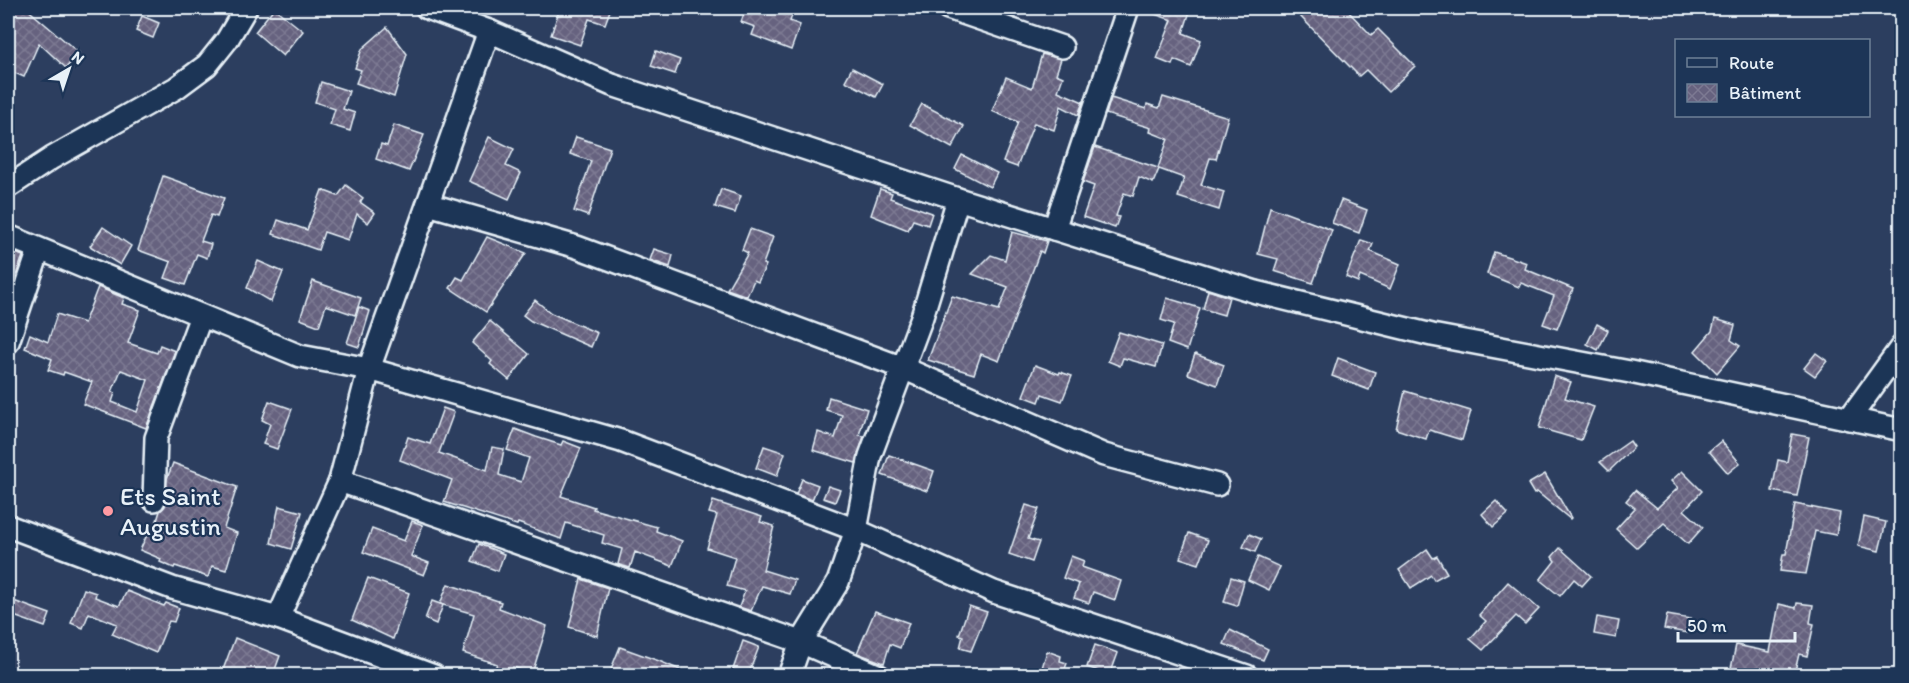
<svg xmlns="http://www.w3.org/2000/svg" width="1909" height="683" viewBox="0 0 1909 683" font-family="Itim,sans-serif">
<defs>
<pattern id="building-cross-hatch" width="8" height="8" patternUnits="userSpaceOnUse" patternTransform="scale(1.5)"><rect width="8" height="8" fill="#66627f"/><path d="M0 0l8 8M0 8l8-8" fill="none" stroke="#7c7992"/></pattern>
</defs>
<rect width="100%" height="100%" fill="#2c3e5f"/>
<filter id="ink" filterUnits="userSpaceOnUse"><feTurbulence type="fractalNoise" baseFrequency=".0167" numOctaves="2"/><feDisplacementMap in="SourceGraphic" scale="12" xChannelSelector="R" yChannelSelector="G"/><feConvolveMatrix kernelMatrix="1 2 1 2 8 2 1 2 1" color-interpolation-filters="sRGB"/></filter>
<g filter="url(#ink)">
<g fill="url(#building-cross-hatch)" stroke="#e8f1f8" stroke-width="1.5" fill-rule="evenodd">
<path d="M8 8H26L79 53 66 68 39 43 24 77 8 70Z"/>
<path d="M274 8 303 31 283 56 255 32Z"/>
<path d="M560 8H611L605 24 589 19 580 45 551 35Z"/>
<path d="M746 8H780L793 13 790 21 800 25 791 50 752 35 755 27 741 22Z"/>
<path d="M1143 8H1191L1183 33 1201 40 1191 67 1174 60 1172 65 1157 59 1172 20 1143 10Z"/>
<path d="M1292 8H1345L1371 35 1378 29 1415 66 1388 92 1366 70 1359 76Z"/>
<path d="M142 16 159 23 153 38 136 31Z"/>
<path d="M387 27 407 54 394 97 356 83 361 70 355 68 362 49Z"/>
<path d="M656 51 680 60 675 74 651 66Z"/>
<path d="M1042 54 1061 59 1056 74 1063 77 1058 91 1083 102 1078 115 1061 106 1054 130 1034 123 1017 167 1003 162 1018 122 992 111 1006 77 1032 88Z"/>
<path d="M852 68 883 84 876 97 845 81Z"/>
<path d="M321 82 349 91 343 109 355 113 350 131 330 125 335 109 315 102Z"/>
<path d="M1163 97 1228 117 1216 159 1210 158 1201 185 1224 192 1219 210 1178 197 1184 178 1159 169 1153 183 1139 177 1133 196 1124 193 1116 216 1119 217 1115 228 1083 217 1094 186 1083 182 1095 147 1158 168 1168 139 1150 132 1151 128 1106 114 1111 98 1146 109 1147 104 1159 108Z"/>
<path d="M922 104 964 126 952 148 910 125Z"/>
<path d="M394 125 424 135 409 171 376 159 381 144 387 146Z"/>
<path d="M489 137 514 149 506 166 521 173 509 199 469 181Z"/>
<path d="M576 137 610 148 588 216 574 211 591 161 570 154Z"/>
<path d="M962 155 997 173 990 187 955 169Z"/>
<path d="M163 176 224 198 217 217 211 215 201 241 211 244 207 258 197 254 185 285 165 278 171 262 138 250Z"/>
<path d="M346 185 363 198 360 202 375 213 368 223 357 214 348 240 324 232 318 250 273 234 278 220 307 230 322 190 338 196Z"/>
<path d="M721 189 741 196 735 213 715 207Z"/>
<path d="M880 189 892 193 890 198 932 213 928 225 913 220 908 230 871 215Z"/>
<path d="M1341 200 1367 210 1359 233 1332 223Z"/>
<path d="M1270 207 1332 230 1313 283 1274 271 1278 259 1258 254Z"/>
<path d="M103 227 131 246 120 265 90 246Z"/>
<path d="M750 229 773 237 763 264 766 265 758 282 754 280 747 296 727 289 748 253 742 250Z"/>
<path d="M1012 232 1047 241 1043 253 1040 251 999 361 981 354 974 374 928 360 952 296 999 310 1008 287 972 274 991 255 1005 260Z"/>
<path d="M487 237 526 253 486 312 450 288 457 277 463 280Z"/>
<path d="M1361 240 1373 244 1370 251 1400 264 1390 289 1360 276 1358 282 1346 277Z"/>
<path d="M654 249 673 255 670 267 650 260Z"/>
<path d="M8 250 23 256 9 294H8Z"/>
<path d="M1494 252 1527 263 1525 269 1573 289 1557 329 1543 324 1554 296 1521 283 1519 287 1487 274Z"/>
<path d="M258 261 283 272 271 302 247 288Z"/>
<path d="M313 281 361 298 355 315 326 305 319 326 300 319Z"/>
<path d="M98 287 124 298 122 304 140 310 128 343 157 353 160 345 175 351 146 428 83 404 92 382 64 372 63 375 48 370 52 359 25 348 30 334 48 342 57 314 84 323ZM121 370 148 380 137 412 112 402 115 393 112 392Z"/>
<path d="M1208 290 1229 297 1224 315 1203 309Z"/>
<path d="M1167 298 1200 308 1187 350 1168 343 1174 324 1161 320Z"/>
<path d="M535 300 551 313 597 333 591 347 531 321 523 315Z"/>
<path d="M359 307 370 311 359 347 347 343Z"/>
<path d="M1715 319 1735 325 1731 340 1740 346 1717 373 1695 351 1712 331Z"/>
<path d="M490 321 529 354 509 380 490 364 492 361 472 343Z"/>
<path d="M1597 324 1608 330 1598 350 1587 344Z"/>
<path d="M1119 332 1162 345 1156 367 1123 358 1120 366 1108 361Z"/>
<path d="M1816 353 1827 361 1815 376 1804 368Z"/>
<path d="M1195 354 1224 365 1217 385 1188 374Z"/>
<path d="M1338 358 1375 372 1369 390 1332 376Z"/>
<path d="M1035 365 1059 374 1060 372 1072 376 1062 401 1042 394 1039 402 1023 396Z"/>
<path d="M1554 376 1571 382 1565 398 1594 407 1581 440 1539 428Z"/>
<path d="M1405 391 1471 411 1462 440 1429 430 1426 439 1396 429Z"/>
<path d="M829 397 867 409 859 435 864 436 856 463 813 450 818 432 835 438 842 415 826 410Z"/>
<path d="M269 401 292 409 277 449 263 444 270 424 262 420Z"/>
<path d="M443 408 454 412 439 453 487 470 492 447 504 449 499 475 521 482 529 458 507 450 515 429 536 437 561 445 563 441 581 448 561 496 594 507 593 509 657 527 656 531 682 541 672 566 635 552 630 568 620 565 618 564 622 549 602 543 604 535 566 523 561 539 518 523 517 525 444 502 452 480 400 460 408 437 430 444Z"/>
<path d="M1792 434 1809 437 1797 496 1772 491 1778 460 1787 462Z"/>
<path d="M1630 441 1634 447 1609 471 1600 462Z"/>
<path d="M1721 441 1740 463 1728 473 1709 451Z"/>
<path d="M764 446 785 453 777 476 756 468Z"/>
<path d="M889 455 934 471 927 491 882 475Z"/>
<path d="M173 463 237 487 224 528 237 533 226 570 212 566 208 577 175 566 174 568 160 562 161 559 140 550 151 526 155 527 160 511 165 506 167 479Z"/>
<path d="M1682 471 1702 491 1684 510 1703 527 1688 544 1664 523 1637 548 1616 529 1635 508 1626 501 1635 490 1657 508 1678 488 1671 481Z"/>
<path d="M1545 474 1571 518 1570 519 1537 492 1534 494 1528 484Z"/>
<path d="M802 479 818 485 812 500 796 494Z"/>
<path d="M828 486 840 490 835 502 823 498Z"/>
<path d="M713 501 762 517 760 522 774 526 763 570 795 580 790 594 762 586 751 611 739 607 745 591 727 586 735 557 707 548 717 515 709 513Z"/>
<path d="M1496 501 1508 514 1493 527 1482 514Z"/>
<path d="M1795 504 1840 513 1836 535 1815 531 1806 574 1780 571 1783 554H1786Z"/>
<path d="M1026 505 1039 509 1028 539 1039 542 1032 562 1009 554Z"/>
<path d="M279 506 302 512 291 549 271 543Z"/>
<path d="M1864 517 1886 522 1879 551 1858 546Z"/>
<path d="M412 521 423 525 411 556 429 563 424 575 363 552 372 529 404 541Z"/>
<path d="M1189 533 1208 540 1199 564 1180 558Z"/>
<path d="M1249 534 1261 539 1255 552 1243 547Z"/>
<path d="M479 544 504 554 498 571 472 561Z"/>
<path d="M1560 548 1591 576 1582 586 1574 579 1560 596 1540 580 1555 561 1552 557Z"/>
<path d="M1427 549 1433 558 1437 556 1447 573 1434 580 1431 575 1411 588 1399 570Z"/>
<path d="M1071 556 1084 561 1082 567 1121 581 1115 600 1093 592 1089 603 1074 598 1079 584 1063 578Z"/>
<path d="M1258 557 1280 567 1269 590 1248 580Z"/>
<path d="M1231 577 1244 581 1237 606 1224 602Z"/>
<path d="M368 578 409 593 393 639 352 620Z"/>
<path d="M581 579 608 588 597 636 569 627Z"/>
<path d="M1508 582 1539 609 1525 624 1516 616 1483 650 1470 639 1486 621 1479 615Z"/>
<path d="M448 584 501 602 499 608 547 626 532 674 513 667 510 675 494 670 497 664 463 653 474 614 440 604Z"/>
<path d="M84 589 96 593 95 597 119 606 127 591 164 606 166 603 179 608 174 622 169 621 156 653 112 634 117 624 89 613 83 628 71 623Z"/>
<path d="M8 599 50 614 45 627 8 614Z"/>
<path d="M432 601 443 605 436 624 425 619Z"/>
<path d="M1797 603 1813 605 1810 623 1814 624 1807 656 1799 654 1794 675 1730 673 1736 645 1770 652 1779 604 1796 608Z"/>
<path d="M969 606 987 612 971 651 960 648 963 636 959 635Z"/>
<path d="M875 611 909 623 900 648 890 644 884 663 857 653Z"/>
<path d="M1667 615 1691 619 1688 633 1664 629Z"/>
<path d="M1597 617 1619 621 1616 638 1594 634Z"/>
<path d="M1230 630 1268 649 1263 660 1224 644Z"/>
<path d="M235 638 280 656 273 675H221Z"/>
<path d="M743 641 759 647 748 675H731Z"/>
<path d="M1095 645 1118 653 1110 675 1087 667Z"/>
<path d="M620 647 659 661 692 675H627L611 669Z"/>
<path d="M1047 651 1061 656 1060 661 1067 663 1063 675 1042 668Z"/>
</g>
<g fill="none" stroke-linecap="round" stroke-linejoin="round">
<defs>
<g id="minor">
<path d="M427 8 489 31 612 85 958 199 1256 292 1432 335 1630 372 1902 430"/>
<path d="M948 8 1062 47"/>
<path d="M8 187 52 158 176 88 207 65 227 40 246 8"/>
<path d="M428 204 577 247 903 368 1104 455 1217 485"/>
<path d="M1054 229 1128 8"/>
<path d="M8 236 300 356 369 369 621 441 856 530 994 592 1247 676"/>
<path d="M8 342 39 250"/>
<path d="M1849 419 1902 346"/>
<path d="M340 481 801 642 879 676"/>
<path d="M154 500 156 438 201 316"/>
<path d="M8 526 172 588 278 618 434 676"/>
<path d="M278 618 340 481 369 369 489 31"/>
<path d="M789 676 801 642 838 582 856 530 870 456 922 317 958 199"/>
</g>
</defs>
<use href="#minor" stroke="#e8f1f8" stroke-width="26"/>
<use href="#minor" stroke="#1d3557" stroke-width="21"/>
</g>
</g>
<circle fill="#ff9aa2" stroke="#1d3557" stroke-width="2" cx="108" cy="511" r="6"/>
<g text-anchor="middle" dominant-baseline="central" stroke-width="4.5" stroke-linejoin="round" paint-order="stroke">
<g font-size="26" fill="#e8f1f8" stroke="#1d3557" text-anchor="start">
<text x="120" y="496">Ets Saint<tspan x="120" dy="30">Augustin</tspan></text>
</g>
</g>
<rect width="1909" height="683" fill="none" stroke="#1d3557" stroke-width="30"/>
<rect x="15" y="15" width="1879" height="653" fill="none" stroke="#e8f1f8" stroke-width="2" filter="url(#ink)"/>
<rect x="1675" y="39" width="195" height="78" fill="#1d3557" stroke="#6e8097" stroke-width="1.5"/>
<rect x="1687" y="58" width="30" height="9" fill="#1d3557" stroke="#6e8097" stroke-width="1.5"/>
<text x="1729" y="69" font-size="18" fill="#e8f1f8">Route</text>
<rect x="1687" y="84" width="30" height="18" fill="url(#building-cross-hatch)" stroke="#6e8097" stroke-width="1.5"/>
<text x="1729" y="99" font-size="18" fill="#e8f1f8">Bâtiment</text>
<g transform="translate(69 69) rotate(39)" stroke="#1d3557" stroke-width="4.5" paint-order="stroke">
<path d="M0-4.5L10 22L0 15L-10 22Z" fill="#e8f1f8"/>
<text y="-9" font-size="16" font-weight="bold" text-anchor="middle" fill="#e8f1f8">N</text>
</g>
<path d="M1678 632v9h117v-9" fill="none" stroke="#e8f1f8" stroke-width="3"/>
<text x="1687" y="632" font-size="18" fill="#e8f1f8" stroke="#1d3557" stroke-width="4.5" paint-order="stroke">50 m</text>
</svg>
